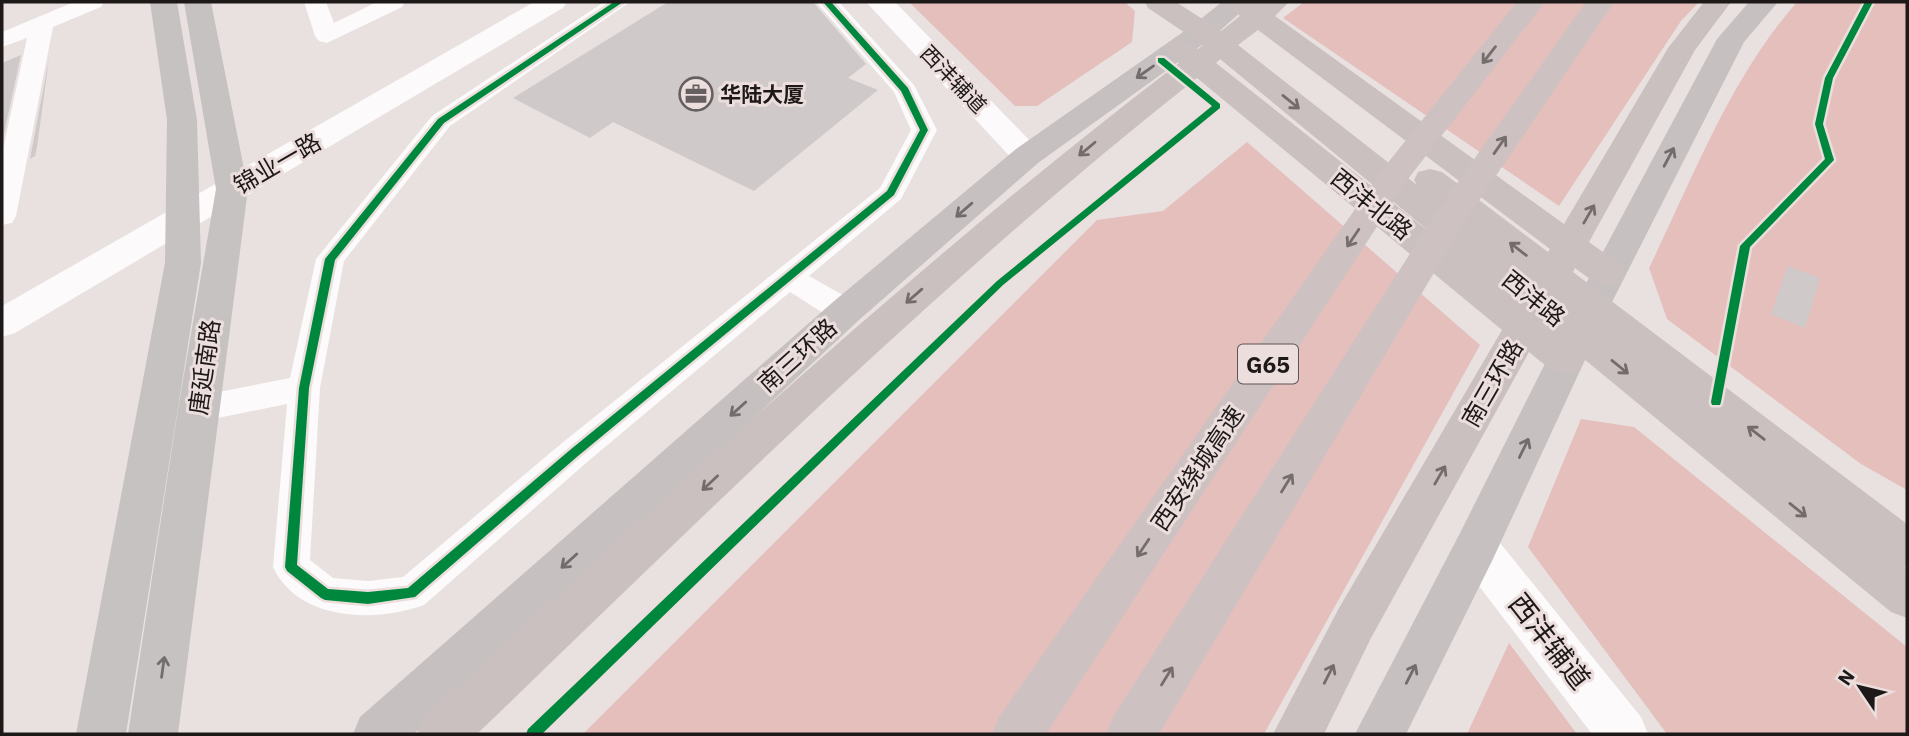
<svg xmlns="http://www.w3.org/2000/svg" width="1909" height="736" viewBox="0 0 1909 736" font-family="'IBM Plex Sans','Noto Sans SC',sans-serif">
<rect width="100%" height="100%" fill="#e8e1e0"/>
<g fill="#e4bfbc">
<path d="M909 2H1125L1135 11 1132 42 1037 106H1015Z"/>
<path d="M1304 2H1699L1681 21 1559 206 1283 18Z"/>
<path d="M1797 2H1907V490L1861 464 1667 319 1649 268C1693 178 1730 78 1797 2Z"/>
<path d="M1247 142 1480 345 1264 734H583L1097 220 1163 211Z"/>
<path d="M1581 419 1634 427 1907 647V734H1667L1528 547Z"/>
<path d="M1509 643 1577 734H1467Z"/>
</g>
<g fill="#cfc9c9">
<path d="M668 2H813L866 64 848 78 878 90 754 191 613 122 590 138 513 98Z"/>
<path d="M21 55 2 143V63Z"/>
<path d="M49 59 37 147 35 156 30 159Z"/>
<path d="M1788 266 1820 278 1805 328 1771 314Z"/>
</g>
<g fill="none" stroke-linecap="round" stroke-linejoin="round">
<g fill="#fcfafa" fill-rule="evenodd">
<path d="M74 2H104L101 7 53 27 16 216 12 223 2 225V154L27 38 2 47V32Z"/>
<path d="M304 2H326L334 23 377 2H405L402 7 327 43 319 41 315 36Z"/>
<path d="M604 2H630L450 126 344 261 320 388 310 560 333 578 368 581 403 577 562 443 880 188 911 130 894 92 816 2H839L914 85 937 130 901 199 809 276 857 303 861 311 857 319C834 326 810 303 790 292L586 463 424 605C375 623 298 621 273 567L287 404 198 422 186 418 182 409 186 400 198 396 290 378 316 259 432 116Z"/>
</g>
<g fill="#fcfafa" fill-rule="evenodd">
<path d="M534 2H567L563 8 15 333 2 337V306Z"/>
<path d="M866 2H895L1038 149 1043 156 1038 163 1027 166 1016 163Z"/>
<path d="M1476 528 1492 533 1641 717 1648 734H1592L1460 561 1454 547 1460 533Z"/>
</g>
<g fill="#c6c2c1" fill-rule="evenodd">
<path d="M150 2H177L197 120 201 263 126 734H76L165 263 167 120Z"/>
<path d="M184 2H211L248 189 178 734H128L178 409 216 189Z"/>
</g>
<g fill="#c7c0c0" fill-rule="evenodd">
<path d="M1222 2H1252L1213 37 1038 163 859 320 414 734H353L360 717 833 302 1016 149 1193 25Z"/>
<path d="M1749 2H1778L1744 42 1610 306 1492 561 1406 734H1355L1460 533 1574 306 1717 39Z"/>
</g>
<path fill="#cbc0c0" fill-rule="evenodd" d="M1145 2H1176L1221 31 1240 16 1225 2H1289L1275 16 1564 224 1668 48 1704 2H1731L1695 50 1589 242 1621 265 1626 274 1621 283C1601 289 1591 280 1575 268L1573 272 1907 524V568L1904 567 1907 570V618L1891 612 1584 359 1580 371C1557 378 1546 366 1529 352L1371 638 1324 734H1273L1339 608 1502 330 1197 78C942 279 711 509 477 734H417L424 717C671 492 914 265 1179 63L1165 48 1169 42C1181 39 1188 41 1198 49L1203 45 1148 8ZM1258 30 1550 249 1548 252 1442 172 1430 169 1418 172 1414 180 1417 185 1238 45ZM1220 59 1441 241 1216 63Z"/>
<g fill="#cdc1c1" fill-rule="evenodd">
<path d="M1517 2H1545L1408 179 1046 734H992L999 717 1386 165Z"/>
<path d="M1586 2H1614L1463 224 1159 734H1106L1113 717 1438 210Z"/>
</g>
<defs>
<g id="cycleway">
<path d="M614 2H623L444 123 335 260 309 388 297 565 328 589 368 592 408 588 570 450 887 191 920 130 901 91 823 2H831L908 88 928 130 894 195 578 456 415 597 368 604 325 600 321 598 287 571 285 567 299 388 325 259 438 119Z"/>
<path d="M1865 2H1873L1833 78 1823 124 1834 160 1750 247 1721 402 1720 405H1712L1711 402 1740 246 1825 159 1815 124 1825 78Z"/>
<path d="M1158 58H1164L1220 104V108L1003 285 542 734H526L528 729 997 281 1212 106 1158 62Z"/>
</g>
</defs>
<use href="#cycleway" stroke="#ebdedd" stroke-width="5"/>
<use href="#cycleway" fill="#00873e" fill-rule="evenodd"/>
</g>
<defs><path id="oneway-shaft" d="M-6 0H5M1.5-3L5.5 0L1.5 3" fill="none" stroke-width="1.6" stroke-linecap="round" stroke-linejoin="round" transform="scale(1.75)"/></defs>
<g stroke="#766d6d">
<use href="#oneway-shaft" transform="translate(1489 55) rotate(128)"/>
<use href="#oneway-shaft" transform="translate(1500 145) rotate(-55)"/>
<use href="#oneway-shaft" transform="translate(1353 238) rotate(124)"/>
<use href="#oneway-shaft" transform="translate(1287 483) rotate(-58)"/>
<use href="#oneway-shaft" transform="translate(1143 548) rotate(124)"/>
<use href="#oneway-shaft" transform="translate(1167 676) rotate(-58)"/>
</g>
<g stroke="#726c6c">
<use href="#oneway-shaft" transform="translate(1145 72) rotate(145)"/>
<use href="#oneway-shaft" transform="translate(1669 157) rotate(-62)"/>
<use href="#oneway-shaft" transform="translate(964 210) rotate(139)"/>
<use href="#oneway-shaft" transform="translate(738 409) rotate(138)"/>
<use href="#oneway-shaft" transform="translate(1524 448) rotate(-64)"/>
<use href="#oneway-shaft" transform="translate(569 561) rotate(138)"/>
<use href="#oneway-shaft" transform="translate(1411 674) rotate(-63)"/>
</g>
<g stroke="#746c6c">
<use href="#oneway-shaft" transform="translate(1291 102) rotate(39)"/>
<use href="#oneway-shaft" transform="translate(1087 149) rotate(140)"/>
<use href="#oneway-shaft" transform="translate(1589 214) rotate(-60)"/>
<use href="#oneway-shaft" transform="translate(1518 249) rotate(-142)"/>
<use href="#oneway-shaft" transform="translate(914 296) rotate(139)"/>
<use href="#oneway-shaft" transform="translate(1620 367) rotate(39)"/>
<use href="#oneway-shaft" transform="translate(1756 433) rotate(-142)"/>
<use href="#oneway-shaft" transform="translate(1440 475) rotate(-60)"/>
<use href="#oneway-shaft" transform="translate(710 483) rotate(137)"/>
<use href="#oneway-shaft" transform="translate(1798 510) rotate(39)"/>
<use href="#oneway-shaft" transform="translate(1329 674) rotate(-63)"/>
</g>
<use stroke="#726e6d" href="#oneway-shaft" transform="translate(163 667) rotate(-82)"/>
<defs>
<symbol id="office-ring" viewBox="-11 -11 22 22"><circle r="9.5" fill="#ebdedd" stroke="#655f5f" stroke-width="1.5"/><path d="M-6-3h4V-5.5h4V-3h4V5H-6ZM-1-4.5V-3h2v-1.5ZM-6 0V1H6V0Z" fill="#655f5f"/></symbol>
</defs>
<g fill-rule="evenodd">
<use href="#office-ring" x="677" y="75" width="38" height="38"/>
</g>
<g text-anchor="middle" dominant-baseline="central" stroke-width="6" stroke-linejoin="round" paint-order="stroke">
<g font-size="21" fill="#1e1919" stroke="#ebdedd">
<text transform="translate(954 79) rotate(46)">西沣辅道</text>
</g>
<g font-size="21" font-weight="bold" fill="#1e1919" stroke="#ebdedd" text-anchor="start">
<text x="720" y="94">华陆大厦</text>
</g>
<rect fill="#ebdedd" stroke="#5c5454" stroke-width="2" x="1238" y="344.5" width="60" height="39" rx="5"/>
<g font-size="23" font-weight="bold" fill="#1e1919">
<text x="1268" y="364">G65</text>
</g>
<g font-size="24" fill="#1e1919" stroke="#ebdedd">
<text transform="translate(277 163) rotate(-30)">锦业一路</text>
<text transform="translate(1372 204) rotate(39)">西沣北路</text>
<text transform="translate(1534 298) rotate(39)">西沣路</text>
<text transform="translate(797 355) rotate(-42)">南三环路</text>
<text transform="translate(204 367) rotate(-82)">唐延南路</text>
<text transform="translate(1492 383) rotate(-60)">南三环路</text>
<text transform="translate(1197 468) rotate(-56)">西安绕城高速</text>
</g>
<g font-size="28" fill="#1e1919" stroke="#ebdedd">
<text transform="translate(1550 641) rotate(52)">西沣辅道</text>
</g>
</g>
<rect width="1909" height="736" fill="none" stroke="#1e1919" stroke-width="7"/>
<g transform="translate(1860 687) rotate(305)" stroke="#ebdedd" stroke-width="5" paint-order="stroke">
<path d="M0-5L12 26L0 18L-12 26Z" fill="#1e1919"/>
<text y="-10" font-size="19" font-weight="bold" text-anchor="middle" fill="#1e1919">N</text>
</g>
</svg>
